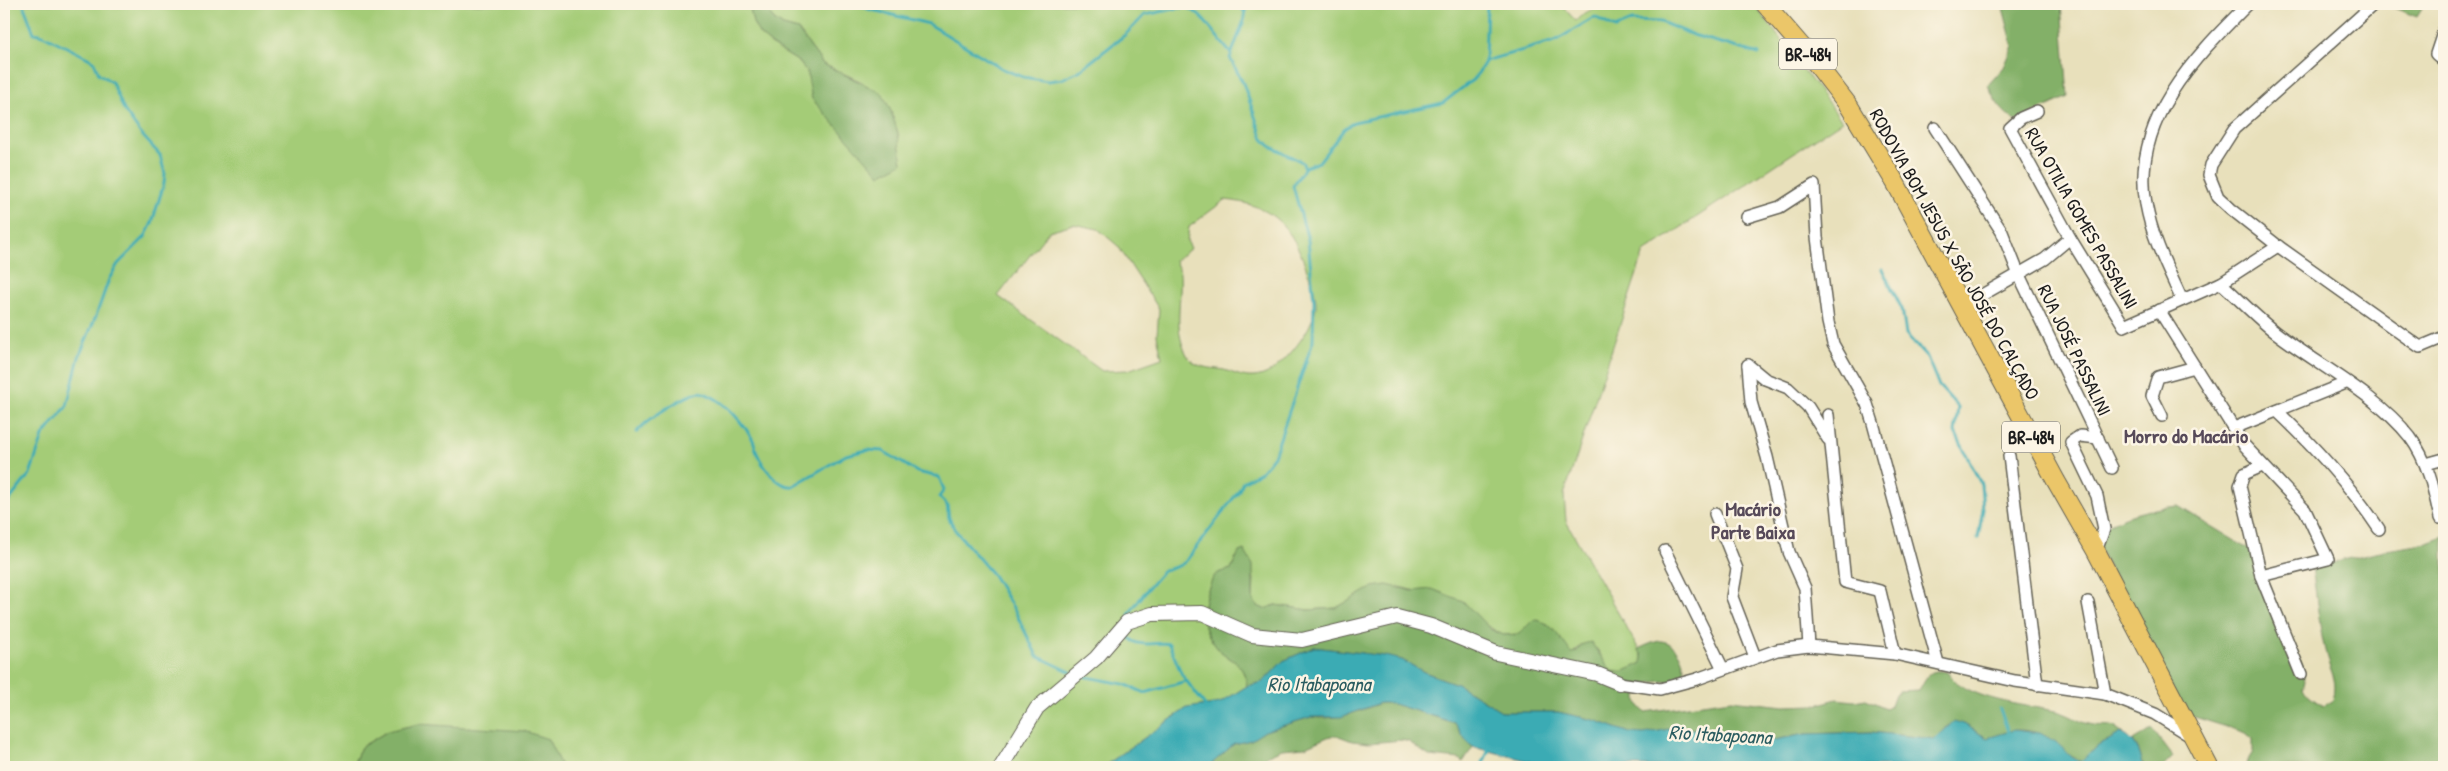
<svg xmlns="http://www.w3.org/2000/svg" width="2448" height="771" viewBox="0 0 2448 771" font-family="'Patrick Hand',sans-serif">
<rect width="100%" height="100%" fill="#fcf5e5"/>
<filter id="ink" filterUnits="userSpaceOnUse"><feTurbulence type="fractalNoise" baseFrequency=".02" numOctaves="2"/><feDisplacementMap in="SourceGraphic" scale="10" xChannelSelector="R" yChannelSelector="G"/><feConvolveMatrix kernelMatrix="1 2 1 2 8 2 1 2 1" color-interpolation-filters="sRGB"/></filter>
<filter id="wash" filterUnits="userSpaceOnUse"><feTurbulence type="fractalNoise" baseFrequency=".0096" numOctaves="4" result="noise"/><feDisplacementMap in="SourceGraphic" scale="20" xChannelSelector="R" yChannelSelector="G"/><feGaussianBlur stdDeviation="1.12" result="paint"/><feColorMatrix in="noise" values="0 0 0 0 0 0 0 0 0 0 0 0 0 0 0 0 0 1.4 0 .05"/><feComposite in="paint" operator="in"/></filter>
<g filter="url(#wash)">
<rect width="100%" height="100%" fill="#e8e0bb"/>
<path fill="#a4cc77" stroke="#60744a" fill-rule="evenodd" d="M4 4H749L760 35 775 47 799 62 807 72 810 84 843 134 856 146 898 133 886 101 862 82 823 64 798 30 783 26 773 19 765 7 767 4H1560L1576 21C1588 5 1625 0 1643 6L1644 4H1754L1842 121 1644 252 1564 495 1566 521 1642 655V663C1631 670 1624 673 1610 671L1597 649 1583 644 1572 654 1548 625 1519 634 1503 635 1482 623 1463 601 1399 587 1352 600 1336 608 1309 610 1276 605 1264 609 1255 605 1253 600 1254 578 1236 557 1231 569C1227 571 1220 571 1217 574 1213 576 1211 583 1209 587 1201 609 1200 625 1215 645 1229 663 1243 658 1247 686L1220 703 1187 708 1103 767H561V765L493 731 419 724 388 731 361 747 352 767H4ZM1225 200C1272 204 1292 227 1307 270 1311 282 1317 294 1316 307 1313 325 1298 346 1285 359 1276 368 1267 376 1254 377 1243 378 1234 373 1224 370 1208 367 1194 369 1186 353 1173 327 1182 301 1180 274 1180 269 1176 265 1175 261L1191 248 1187 241 1189 227ZM1073 224 1098 229 1118 246 1159 309 1157 335 1162 358 1128 370 1102 371 998 296 1049 231Z"/>
<g fill="#83b068" stroke="#506642">
<path d="M749 4H767L765 7 773 19 783 26 798 30 823 64 882 93 891 111 898 133 902 163 880 175 812 99 807 72 799 62 775 47 760 35 753 23Z"/>
<path d="M2002 4H2061L2068 97 2016 121C2002 112 1994 101 1988 85L2004 67 2013 46Z"/>
<path d="M2384 4H2425L2417 17Z"/>
<path d="M2178 506 2255 553 2301 666 2305 681 2303 689 2310 697 2323 706 2333 700C2338 681 2332 675 2327 658 2319 631 2317 597 2312 568L2375 552 2428 543 2444 537V767H2244L2253 753V739L2246 733 2185 714 2095 540 2097 531C2123 515 2147 509 2178 506Z"/>
<path d="M1244 550 1253 565V600L1256 605 1264 609 1276 605 1309 610 1336 608 1373 587 1387 585 1413 591 1432 589 1463 601 1490 629 1503 635 1519 634 1533 620C1551 619 1561 641 1572 653L1577 651 1583 644 1591 642 1611 671 1622 672 1642 663V655L1638 649C1645 646 1655 641 1661 641 1681 643 1685 667 1686 682 1672 682 1637 676 1637 698 1637 704 1640 708 1645 712L1731 700 1784 706 1815 705 1837 699 1854 701 1866 699 1886 708 1891 705 1895 694 1899 691 1919 690C1927 676 1929 668 1947 672 1965 700 2025 705 2056 711 2067 713 2077 721 2089 724 2105 728 2110 721 2124 734L2121 733 2098 746 2082 761C2056 753 2056 732 2021 730 2008 729 1999 737 1987 738L1964 724 1947 726 1943 734 1935 739 1871 732 1806 734 1774 740 1734 732 1698 729H1669L1644 734 1630 733 1594 720 1558 712H1503L1457 684 1424 672 1402 660 1385 656 1314 647 1283 661 1263 682 1247 686C1243 658 1229 663 1215 645 1200 625 1201 609 1209 587 1211 583 1213 576 1217 574 1220 571 1227 571 1231 569L1239 552Z"/>
<path d="M1380 703H1390L1455 723 1467 742 1473 747 1463 762 1460 759 1429 756 1409 742 1402 740 1369 743 1352 741 1339 736H1330L1305 747 1282 749 1268 755 1255 767H1208L1234 744 1251 740 1265 731 1311 717C1335 721 1358 712 1380 703Z"/>
<path d="M419 724 524 731 548 739 561 766 352 767 361 747 388 731Z"/>
<path d="M2152 729 2173 757 2163 767H2144L2139 751 2133 741Z"/>
</g>
<path fill="#3aabb4" stroke="#2b6468" d="M1314 647 1385 656 1402 660 1424 672 1457 684 1503 712H1558L1594 720 1630 733 1644 734 1669 729H1698L1734 732 1774 740 1806 734 1871 732 1935 739 1954 721 1964 724 1987 738 2014 730 2040 733 2056 742 2074 759 2082 761 2098 746 2121 733C2136 740 2140 753 2144 767L1549 766 1473 747 1467 742 1455 723 1390 703H1380L1341 717H1311L1265 731 1251 740 1234 744 1208 767H1103L1187 708 1220 703 1247 686 1263 682 1283 661Z"/>
<g fill="none" stroke-linecap="round" stroke-linejoin="round">
<g stroke="#3aabb4" stroke-width="3">
<path d="M859 4 868 9 929 24 1003 69 1023 77 1048 81 1062 79 1079 71 1126 34 1145 15 1184 7C1200 8 1218 41 1231 53"/>
<path d="M1237 4 1245 12"/>
<path d="M1246 4 1243 23 1230 58 1243 83 1263 139 1270 146 1302 162 1305 167"/>
<path d="M1485 61 1555 41 1595 17 1615 28 1632 21 1661 22 1693 35 1759 54"/>
<path d="M1882 269 1902 309 1906 334 1927 357 1939 386 1958 407 1955 432 1981 484 1983 509 1978 538"/>
<path d="M637 432C646 420 686 394 701 392 723 399 740 419 752 438 755 443 755 448 757 453 762 465 778 488 793 486L846 455 867 450 883 451 917 472 939 477 944 490 939 497 947 505 949 518 955 530 993 575 1015 611 1037 656 1071 672"/>
<path d="M4 507 30 474 43 436 67 406 79 357 96 316 109 279 118 264 145 237 152 223 164 183 165 174 160 155 141 134 124 110 112 82 99 74 94 62 90 59 43 35 34 33 23 4"/>
<path d="M1129 615C1132 608 1159 574 1164 571 1172 567 1179 568 1186 561L1238 492 1243 482 1262 471 1274 456 1313 341 1314 301 1308 240 1293 186 1305 167 1319 162 1344 129 1354 122 1443 103 1475 78 1485 62 1487 4"/>
<path d="M1126 629C1130 653 1159 640 1169 644L1182 675 1207 708"/>
<path d="M1082 676 1124 684 1145 693 1186 681"/>
<path d="M2000 709 2009 734"/>
<path d="M1481 767 1489 750"/>
</g>
</g>
</g>
<g filter="url(#ink)">
<g fill="none" stroke-linecap="round" stroke-linejoin="round">
<defs>
<g id="minor">
<path d="M2374 4 2234 129 2211 165 2209 175 2218 197 2231 209 2278 246 2420 347 2444 337"/>
<path d="M2444 30 2436 54 2444 61"/>
<path d="M2037 111 2021 118 2010 128 2070 238 2124 326 2221 283 2278 246"/>
<path d="M1935 128 2002 232 2019 275 2112 468"/>
<path d="M1747 217 1780 207 1814 185 1817 237 1828 322 1833 344 1867 404 1873 423 1938 663"/>
<path d="M2221 283C2239 299 2256 317 2275 332 2318 365 2376 394 2410 437 2428 461 2434 490 2440 518"/>
<path d="M2182 300C2168 269 2152 238 2146 204 2131 121 2194 58 2248 4"/>
<path d="M1961 307 2045 259 2070 238"/>
<path d="M2159 310 2244 445 2305 510 2328 559 2261 576"/>
<path d="M1748 365 1751 402 1767 457 1789 552 1805 588 1809 646"/>
<path d="M1748 365 1765 379 1788 388 1808 407 1828 439"/>
<path d="M2277 411C2315 447 2350 485 2379 529"/>
<path d="M1828 415 1845 582 1880 591 1895 654"/>
<path d="M2162 416 2152 396 2158 377 2195 367"/>
<path d="M2234 428 2346 383"/>
<path d="M2009 456 2037 685"/>
<path d="M2426 464 2444 459"/>
<path d="M2262 466 2244 474 2240 486 2261 576 2301 674"/>
<path d="M1715 514 1737 569 1732 597 1755 657"/>
<path d="M1665 551 1723 669"/>
<path d="M2096 551 2104 529 2097 496 2071 442 2080 436 2098 438"/>
<path d="M2088 602 2105 694"/>
<path d="M1619 683 1660 689 1697 679 1777 650 1809 646 1895 654 2015 681 2105 694 2155 714 2192 737"/>
</g>
<path id="tertiary" d="M1001 767 1037 708 1096 658 1127 622 1152 614 1202 613 1252 635 1302 640 1397 617 1431 626 1496 653 1597 674 1619 683"/>
<path id="primary" d="M1765 4 1815 62 1849 106 1895 182 2056 481 2096 551 2209 767"/>
</defs>
<use href="#minor" stroke="#636154" stroke-width="14"/>
<use href="#tertiary" stroke="#636154" stroke-width="16"/>
<use href="#primary" stroke="#636154" stroke-width="20"/>
<use href="#minor" stroke="#fff" stroke-width="11"/>
<use href="#tertiary" stroke="#fff" stroke-width="14"/>
<use href="#primary" stroke="#ebc669" stroke-width="18"/>
</g>
</g>
<g text-anchor="middle" dominant-baseline="central" stroke-width="5" stroke-linejoin="round" paint-order="stroke">
<g fill="#fcf5e5" stroke="#5f5d58" stroke-width="1">
<rect x="1779" y="38.5" width="58" height="31" rx="4"/>
<rect x="2002" y="421.5" width="58" height="31" rx="4"/>
</g>
<g font-size="18" font-weight="bold" fill="#1c1c1c">
<text x="1808" y="54">BR-484</text>
<text x="2031" y="437">BR-484</text>
</g>
<g font-size="19" fill="#1c1c1c" stroke="#fcf5e5">
<text transform="translate(2082 218) rotate(60)">RUA OTILIA GOMES PASSALINI</text>
<text transform="translate(1955 254) rotate(61)">RODOVIA BOM JESUS X SÃO JOSÉ DO CALÇADO</text>
<text transform="translate(2075 350) rotate(64)">RUA JOSÉ PASSALINI</text>
</g>
<g font-size="20" font-weight="bold" fill="#574a59" stroke="#fcf5e5">
<text x="2186" y="435">Morro do Macário</text>
<text x="1753" y="508">Macário<tspan x="1753" dy="23">Parte Baixa</tspan></text>
</g>
<g font-size="20" font-style="italic" fill="#2a5c60" stroke="#fcf5e5">
<text x="1319" y="683">Rio Itabapoana</text>
<text transform="translate(1720 734) rotate(3)">Rio Itabapoana</text>
</g>
</g>
<rect width="2448" height="771" fill="none" stroke="#fcf5e5" stroke-width="20"/>
</svg>
